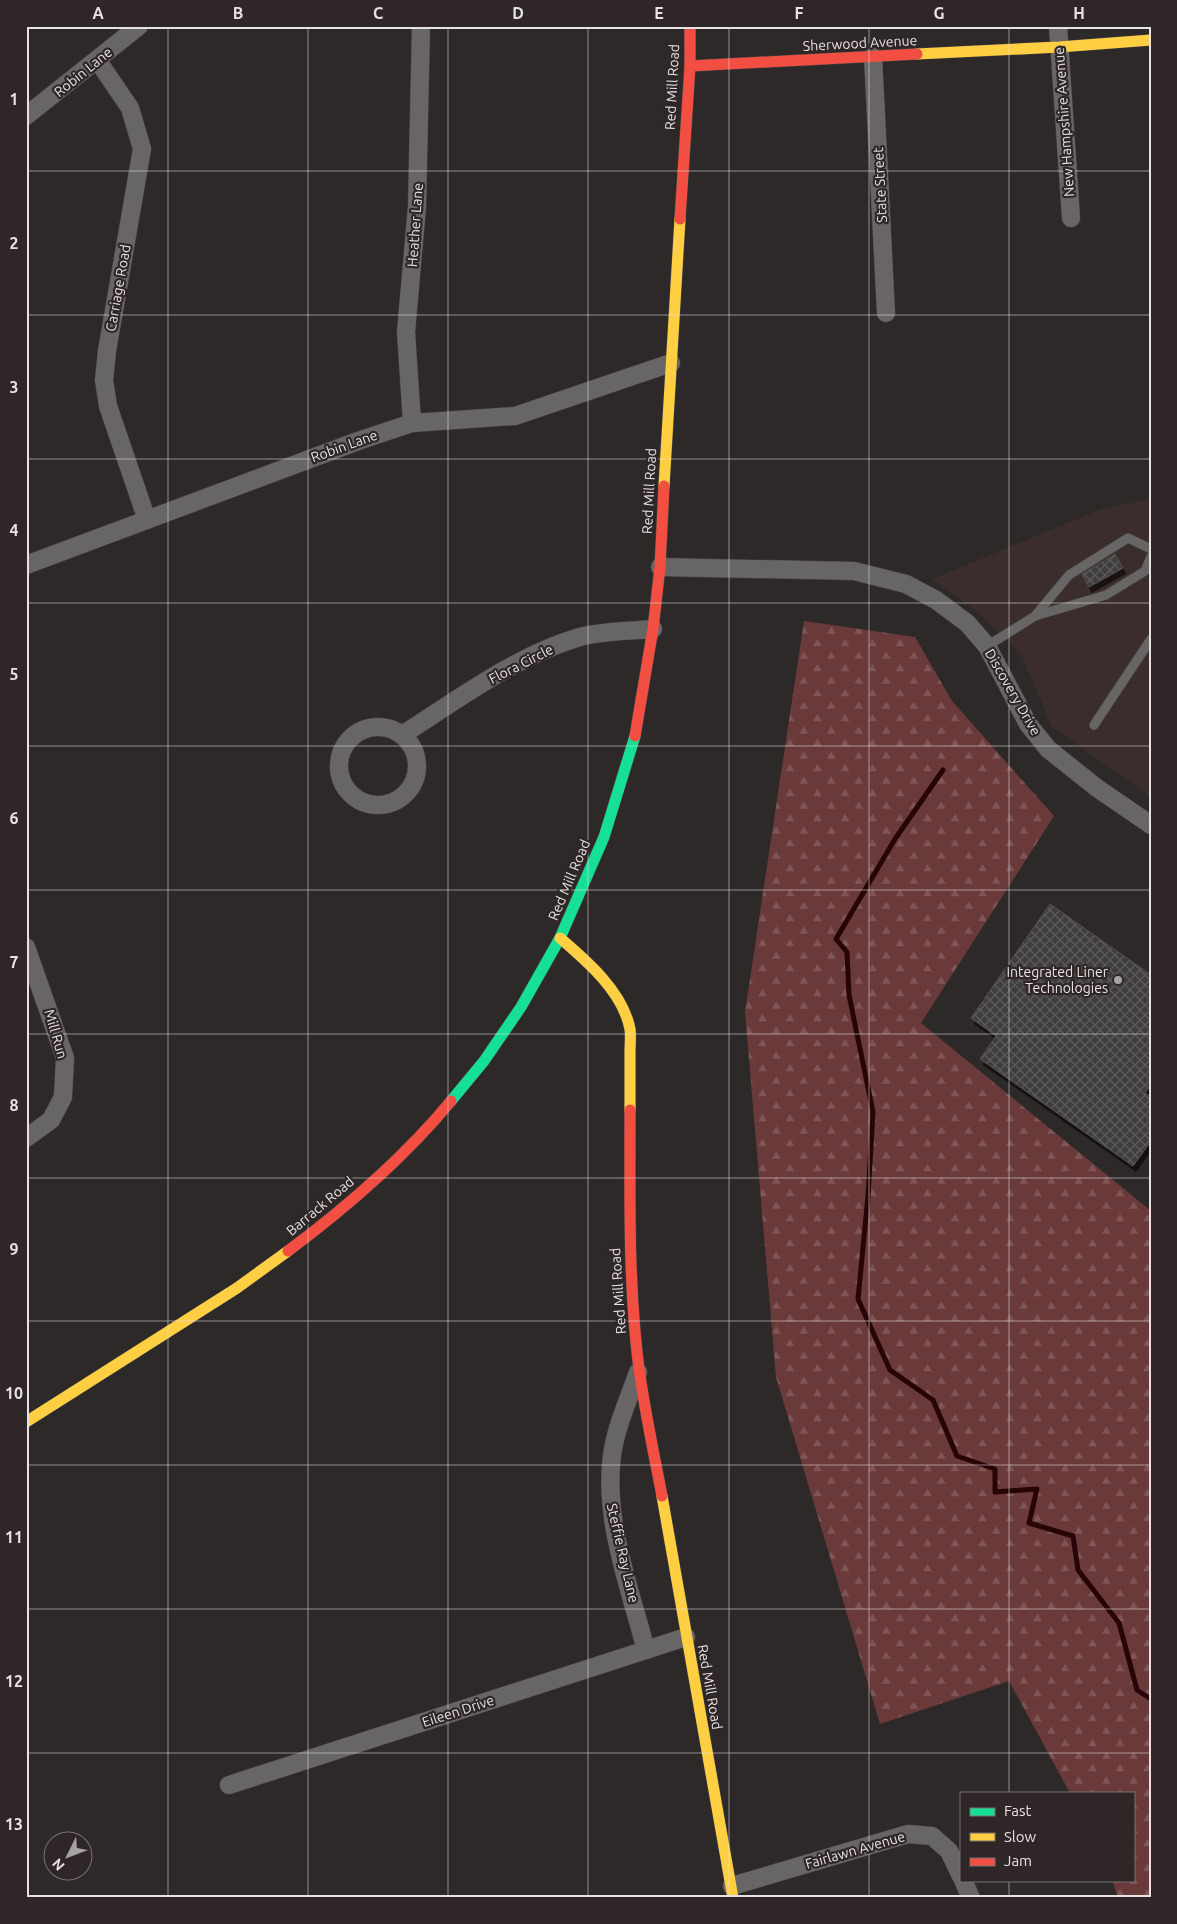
<svg xmlns="http://www.w3.org/2000/svg" width="1177" height="1924" viewBox="0 0 1177 1924" font-family="Ubuntu,sans-serif">
<defs>
<pattern id="forest-firs" width="22" height="20" patternUnits="userSpaceOnUse" patternTransform="scale(1.25)"><rect width="22" height="20" fill="#6a393a"/><path d="M5 1l3.5 6h-7zM16 11l3.5 6h-7z" fill="#7f5556"/></pattern>
<pattern id="building-cross-hatch" width="8" height="8" patternUnits="userSpaceOnUse" patternTransform="scale(1.25)"><rect width="8" height="8" fill="#403e3e"/><path d="M0 0l8 8M0 8l8-8" fill="none" stroke="#5c5a5a"/></pattern>
<filter id="shadow"><feDropShadow dx="3" dy="5.5" stdDeviation="0" flood-color="#0009"/></filter>
</defs>
<rect width="100%" height="100%" fill="#2d2929"/>
<path fill="#3b2d2d" d="M1151 499V797L1052 727 1021 654 980 614 932 579 1101 509Z"/>
<path fill="url(#forest-firs)" d="M804 621 915 637 952 701 1054 816 921 1023 1151 1211V1898H1118L1112 1880H1133V1793H1070L1009 1681 880 1724 776 1377 745 1012Z"/>
<g fill="none" stroke-linecap="round" stroke-linejoin="round">
<path stroke="#270507" stroke-width="5" d="M943 770 895 839 836 939 847 952 849 995 873 1112 868 1196 858 1299 890 1370 933 1400 957 1456 995 1469V1492L1037 1489 1029 1523 1073 1536 1078 1570 1119 1623 1137 1690 1151 1699"/>
</g>
<g fill="url(#building-cross-hatch)" stroke="#545050" filter="url(#shadow)">
<path d="M1115 554 1123 568 1089 587 1082 574Z"/>
<path d="M1050 904 1151 975V1085L1145 1093 1151 1097V1141L1133 1166 980 1059 996 1036 971 1018Z"/>
</g>
<g fill="none" stroke-linecap="round" stroke-linejoin="round">
<defs>
<g id="lane">
<path d="M1035 616 1069 575 1128 538 1151 549"/>
<path d="M987 646 1035 616 1106 595 1145 571 1151 557"/>
<path d="M1094 725 1151 639"/>
</g>
<g id="street">
<path d="M1058 26 1071 218"/>
<path d="M873 57 886 313"/>
<path d="M98 61 130 108 142 149 107 351 104 380 108 406 147 520"/>
<path d="M26 116 139 26"/>
<path d="M412 423 406 332 417 207 421 26"/>
<path d="M26 565 358 441 412 423 515 416 671 363"/>
<path d="M660 567 854 571 906 584 936 600 967 623 987 646 1028 724 1048 749 1097 788 1151 825"/>
<circle cx="378" cy="766" r="39"/>
<path d="M402 735C457 700 517 655 580 637 601 631 631 631 653 629"/>
<path d="M26 947 65 1058 63 1097 51 1120 26 1138"/>
<path d="M638 1372C630 1396 619 1419 614 1444 600 1511 629 1585 646 1650"/>
<path d="M229 1785 686 1637"/>
<path d="M963 1880 971 1898"/>
<path d="M732 1886 908 1834 932 1836 949 1851 961 1876"/>
</g>
<path id="fast" d="M451 1101 484 1061 521 1007 560 938 604 837 635 736"/>
<g id="slow">
<path d="M917 54 1059 47 1151 40"/>
<path d="M664 486 680 219"/>
<path d="M560 938C587 961 623 992 630 1029 631 1036 630 1045 630 1052 630 1072 630 1091 630 1110"/>
<path d="M26 1422 237 1288 288 1251"/>
<path d="M662 1496 733 1898"/>
</g>
<g id="jam">
<path d="M690 66 917 54"/>
<path d="M680 219 690 66V26"/>
<path d="M635 736 653 629 660 567 664 486"/>
<path d="M630 1110C630 1197 628 1283 639 1369 645 1412 654 1454 662 1496"/>
<path d="M288 1251C347 1207 404 1158 451 1101"/>
</g>
</defs>
<use href="#lane" stroke="#484444" stroke-width="10"/>
<use href="#street" stroke="#484444" stroke-width="19"/>
<use href="#fast" stroke="#484444" stroke-width="12"/>
<use href="#slow" stroke="#484444" stroke-width="12"/>
<use href="#jam" stroke="#484444" stroke-width="12"/>
<use href="#lane" stroke="#686565" stroke-width="9"/>
<use href="#street" stroke="#686565" stroke-width="18"/>
<use href="#fast" stroke="#16e098" stroke-width="11"/>
<use href="#slow" stroke="#ffcf43" stroke-width="11"/>
<use href="#jam" stroke="#f24e42" stroke-width="11"/>
</g>
<path fill="none" stroke="#e8e2e2" stroke-width="1" stroke-opacity="0.55" d="M168 26V1898M308 26V1898M448 26V1898M588 26V1898M729 26V1898M869 26V1898M1009 26V1793M26 171H1151M26 315H1151M26 459H1151M26 603H1151M26 746H1151M26 890H1151M26 1034H1151M26 1178H1151M26 1321H1151M26 1465H1151M26 1609H1151M26 1753H1151M1009 1880V1898"/>
<circle fill="#a7a1a1" stroke="#2f2727" stroke-width="2" cx="1118" cy="980" r="5"/>
<g text-anchor="middle" dominant-baseline="central" stroke-width="4.5" stroke-linejoin="round" paint-order="stroke">
<g font-size="14" fill="#e8e2e2" stroke="#2f2727">
<text transform="translate(860 43) rotate(-3)">Sherwood Avenue</text>
<text transform="translate(83 72) rotate(-39)">Robin Lane</text>
<text transform="translate(672 87) rotate(-87)">Red Mill Road</text>
<text transform="translate(1064 122) rotate(-94)">New Hampshire Avenue</text>
<text transform="translate(880 185) rotate(-93)">State Street</text>
<text transform="translate(415 225) rotate(-86)">Heather Lane</text>
<text transform="translate(118 288) rotate(-80)">Carriage Road</text>
<text transform="translate(344 446) rotate(-20)">Robin Lane</text>
<text transform="translate(649 491) rotate(-87)">Red Mill Road</text>
<text transform="translate(521 664) rotate(-27)">Flora Circle</text>
<text transform="translate(1013 692) rotate(60)">Discovery Drive</text>
<text transform="translate(569 880) rotate(-67)">Red Mill Road</text>
<text transform="translate(56 1034) rotate(74)">Mill Run</text>
<text transform="translate(320 1206) rotate(-40)">Barrack Road</text>
<text transform="translate(618 1291) rotate(-94)">Red Mill Road</text>
<text transform="translate(623 1553) rotate(77)">Steffie Ray Lane</text>
<text transform="translate(710 1687) rotate(80)">Red Mill Road</text>
<text transform="translate(458 1711) rotate(-18)">Eileen Drive</text>
<text transform="translate(855 1850) rotate(-16)">Fairlawn Avenue</text>
</g>
<g font-size="14" fill="#e8e2e2" stroke="#2f2727" text-anchor="end">
<text x="1108" y="972">Integrated Liner<tspan x="1108" dy="16">Technologies</tspan></text>
</g>
</g>
<rect width="1177" height="1924" fill="none" stroke="#2f2727" stroke-width="55"/>
<rect x="960" y="1792" width="175" height="90" fill="#2f2727" stroke="#797272"/>
<rect x="970" y="1808" width="25" height="8" fill="#16e098" stroke="#797272"/>
<text x="1004" y="1816" font-size="15" fill="#e8e2e2">Fast</text>
<rect x="970" y="1833" width="25" height="8" fill="#ffcf43" stroke="#797272"/>
<text x="1004" y="1842" font-size="15" fill="#e8e2e2">Slow</text>
<rect x="970" y="1858" width="25" height="8" fill="#f24e42" stroke="#797272"/>
<text x="1004" y="1866" font-size="15" fill="#e8e2e2">Jam</text>
<g transform="translate(68 1856) rotate(228)"><circle r="24" fill="#2f2727" stroke="#797272"/>
<path d="M0-4L9 19L0 12L-9 19Z" fill="#a7a1a1"/>
<text y="-8" font-size="14" font-weight="bold" text-anchor="middle" fill="#e8e2e2">N</text>
</g>
<rect x="28" y="28" width="1122" height="1868" fill="none" stroke="#e8e2e2" stroke-width="2"/>
<g font-size="16" text-anchor="middle" font-weight="bold" fill="#e8e2e2">
<text x="98" y="19">A</text>
<text x="238" y="19">B</text>
<text x="378" y="19">C</text>
<text x="518" y="19">D</text>
<text x="659" y="19">E</text>
<text x="799" y="19">F</text>
<text x="939" y="19">G</text>
<text x="1079" y="19">H</text>
<text x="14" y="105">1</text>
<text x="14" y="249">2</text>
<text x="14" y="393">3</text>
<text x="14" y="536">4</text>
<text x="14" y="680">5</text>
<text x="14" y="824">6</text>
<text x="14" y="968">7</text>
<text x="14" y="1111">8</text>
<text x="14" y="1255">9</text>
<text x="14" y="1399">10</text>
<text x="14" y="1543">11</text>
<text x="14" y="1687">12</text>
<text x="14" y="1830">13</text>
</g>
</svg>
